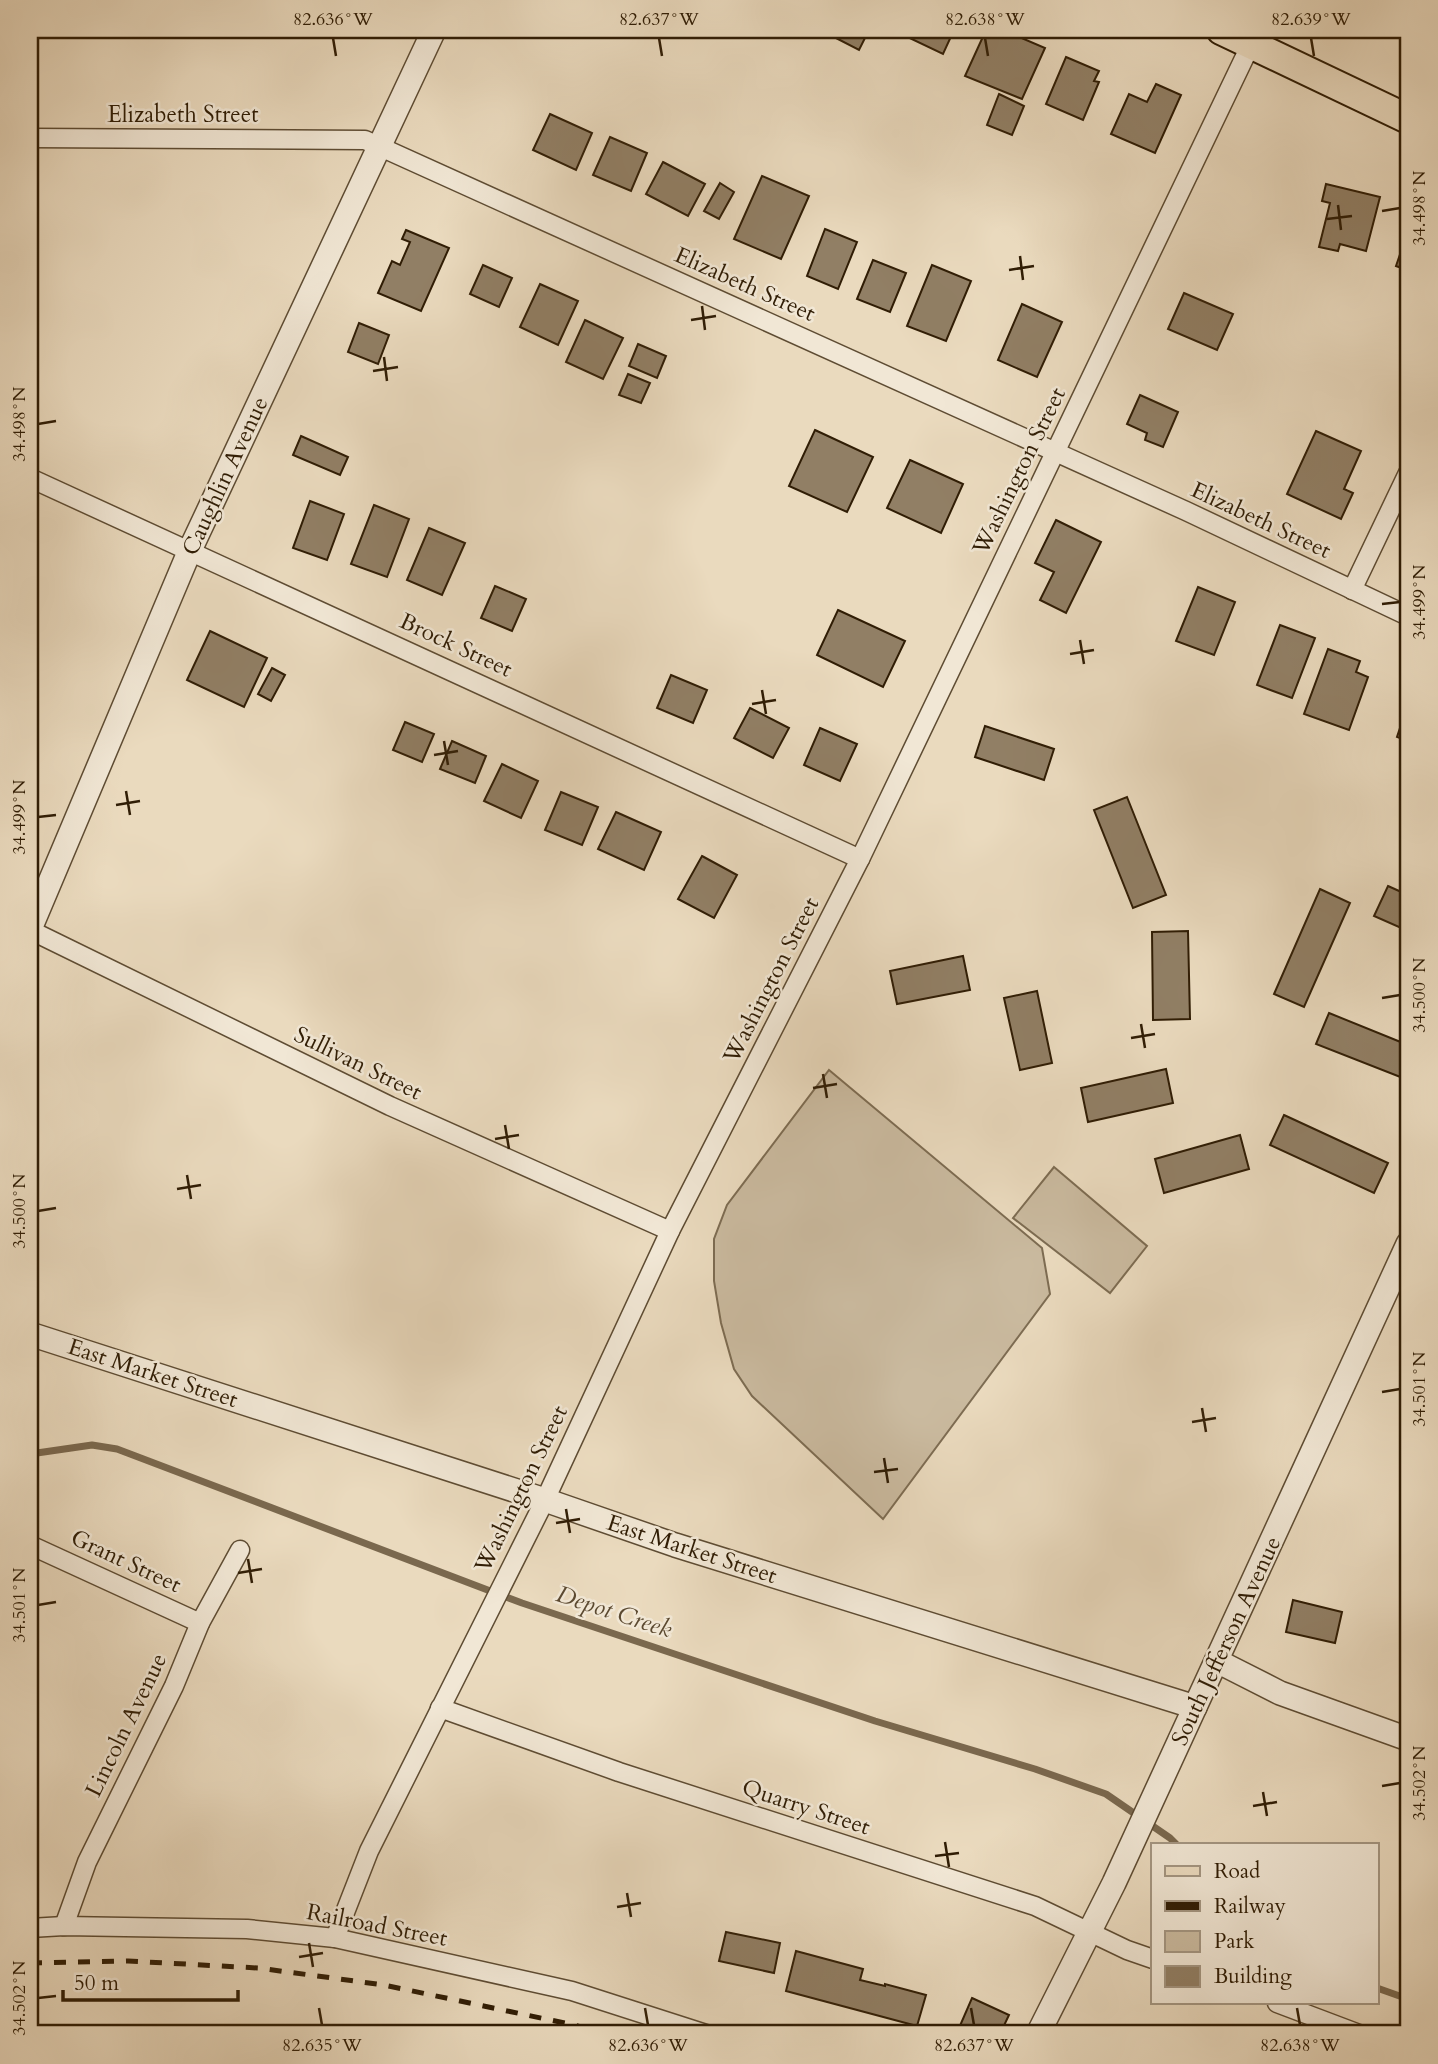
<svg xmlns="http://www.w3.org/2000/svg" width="1438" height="2064" viewBox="0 0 1438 2064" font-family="Cardo,serif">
<rect width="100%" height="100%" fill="#eadabe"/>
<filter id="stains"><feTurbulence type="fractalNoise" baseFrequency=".00286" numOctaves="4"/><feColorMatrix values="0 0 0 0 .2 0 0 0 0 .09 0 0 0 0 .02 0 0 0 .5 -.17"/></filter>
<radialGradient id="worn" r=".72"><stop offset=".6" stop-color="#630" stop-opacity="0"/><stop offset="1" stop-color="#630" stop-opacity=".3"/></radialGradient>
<g fill="#caba9f" stroke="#7d6c52" stroke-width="2">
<path d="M829 1070 1042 1248 1050 1294 883 1519 752 1396 734 1369 721 1323 714 1281V1239L727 1205Z"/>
<path d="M1054 1167 1147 1246 1110 1293 1013 1218Z"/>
</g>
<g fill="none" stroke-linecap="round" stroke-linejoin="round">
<g stroke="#7a684e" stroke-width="7">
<path d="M30 1454 92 1445 117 1449 522 1603 875 1721 1035 1769 1106 1794 1170 1838 1177 1845"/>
<path d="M1377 1988 1408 1999"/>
</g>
</g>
<g fill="#917f65" stroke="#301d05" stroke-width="2">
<path d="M838 30H869L859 50 834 37Z"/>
<path d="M900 30H954L943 54 899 33Z"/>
<path d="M986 30H1003L1045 48 1022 99 965 76Z"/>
<path d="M1066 57 1099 71 1094 81 1099 82 1083 120 1046 104Z"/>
<path d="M1156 84 1181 95 1155 153 1111 134 1129 94 1147 102Z"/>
<path d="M999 94 1024 106 1012 135 987 125Z"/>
<path d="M550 114 592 133 576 170 533 150Z"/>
<path d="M610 137 647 153 631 191 593 175Z"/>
<path d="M663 162 705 184 688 216 646 194Z"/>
<path d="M762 176 809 196 781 259 734 239Z"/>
<path d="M720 183 734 192 719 219 704 211Z"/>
<path d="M1326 184 1380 197 1366 251 1340 244 1338 251 1319 247 1330 203 1322 201Z"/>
<path d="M825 229 857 242 838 289 807 276Z"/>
<path d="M406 230 449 248 421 311 378 293 392 261 400 265 410 242 402 239Z"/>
<path d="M1408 231V270L1396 266Z"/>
<path d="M873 260 906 273 890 312 857 299Z"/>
<path d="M483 265 512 278 499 307 470 294Z"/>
<path d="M932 265 971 281 946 341 907 326Z"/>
<path d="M540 284 578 301 558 345 520 327Z"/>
<path d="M1184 293 1233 314 1217 350 1168 329Z"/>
<path d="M1022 304 1062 322 1037 377 998 360Z"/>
<path d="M585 320 623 338 603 379 566 362Z"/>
<path d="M359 323 389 335 378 364 348 352Z"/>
<path d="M638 344 666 356 657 378 629 366Z"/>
<path d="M628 374 650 383 641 403 619 395Z"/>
<path d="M1140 395 1178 412 1163 447 1145 440 1147 433 1127 424Z"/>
<path d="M815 430 873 457 847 512 789 486Z"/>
<path d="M1316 431 1361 451 1344 489 1353 493 1341 519 1287 494Z"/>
<path d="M301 436 348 457 340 475 293 455Z"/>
<path d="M910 460 963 484 941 533 887 508Z"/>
<path d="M310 501 344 514 327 560 293 548Z"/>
<path d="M374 505 409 519 387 577 351 564Z"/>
<path d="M1056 520 1101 542 1066 613 1040 600 1054 572 1035 563Z"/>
<path d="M429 528 465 543 442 595 407 580Z"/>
<path d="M495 586 526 599 512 631 481 618Z"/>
<path d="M1198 587 1235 602 1214 655 1176 641Z"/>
<path d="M838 610 905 641 883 687 817 655Z"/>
<path d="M1280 625 1315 638 1292 698 1257 685Z"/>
<path d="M210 631 267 658 244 707 187 680Z"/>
<path d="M1328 649 1360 661 1356 672 1368 677 1349 730 1304 714Z"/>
<path d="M272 668 285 675 271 701 258 694Z"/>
<path d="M671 675 707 690 693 723 657 708Z"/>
<path d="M1408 704V741L1397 737Z"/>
<path d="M750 708 789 728 773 758 734 738Z"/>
<path d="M405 722 434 734 422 762 393 750Z"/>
<path d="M985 726 1054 749 1044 780 975 757Z"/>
<path d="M820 728 857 744 840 781 804 765Z"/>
<path d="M452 741 486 756 475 783 440 769Z"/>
<path d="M502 764 538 781 521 818 484 801Z"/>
<path d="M561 792 598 807 582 845 545 830Z"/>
<path d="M1127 797 1166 895 1133 908 1094 810Z"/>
<path d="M616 812 661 832 644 870 598 849Z"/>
<path d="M702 856 737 875 714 918 678 899Z"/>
<path d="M1388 886 1408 895V931L1374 916Z"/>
<path d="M1320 889 1350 903 1304 1007 1274 994Z"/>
<path d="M1188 931 1190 1019 1153 1020 1152 932Z"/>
<path d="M963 956 970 990 897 1004 890 971Z"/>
<path d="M1037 991 1052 1063 1020 1070 1004 998Z"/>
<path d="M1329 1013 1408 1045V1080L1316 1044Z"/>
<path d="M1166 1069 1173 1103 1088 1122 1081 1088Z"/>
<path d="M1284 1115 1388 1163 1374 1193 1270 1145Z"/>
<path d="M1240 1135 1249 1169 1164 1193 1155 1159Z"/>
<path d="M1293 1600 1342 1612 1335 1643 1286 1632Z"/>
<path d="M726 1932 780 1943 774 1973 719 1961Z"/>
<path d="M796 1951 863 1969 860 1980 885 1986V1984L926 1995 917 2026 786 1991Z"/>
<path d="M972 1998 1009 2015 1000 2034H973L959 2028Z"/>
</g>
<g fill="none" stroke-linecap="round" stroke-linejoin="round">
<defs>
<g id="minor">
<path d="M30 138 365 140 1186 511 1408 616"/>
<path d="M30 478 860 859"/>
<path d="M1352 590 1408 473"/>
<path d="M30 930 390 1106 670 1231"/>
<path d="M30 1545 200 1623"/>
<path d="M440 1708 619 1772 1035 1906 1127 1950 1153 1959"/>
<path d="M64 1926 87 1862 174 1686 200 1623 240 1550"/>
<path d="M30 1928 64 1926 247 1929 335 1938 572 1991 706 2034"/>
<path d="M335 1938 369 1851 545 1500 670 1231 860 859 1251 44"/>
<path d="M1277 2003 1359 2034"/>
</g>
<g id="tertiary">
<path d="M30 929 190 550 434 30"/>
<path d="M30 1334 545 1500 675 1545 1195 1707"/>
<path d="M1217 1661 1280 1693 1408 1739"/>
<path d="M1038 2034 1114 1883 1408 1244"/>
</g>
<path id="primary" d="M1221 30 1408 119"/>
</defs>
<use href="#minor" stroke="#5e4c33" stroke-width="21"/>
<use href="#tertiary" stroke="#5e4c33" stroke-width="26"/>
<use href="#primary" stroke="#301d05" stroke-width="32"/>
<use href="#minor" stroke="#f1e7d5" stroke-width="18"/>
<use href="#tertiary" stroke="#f1e7d5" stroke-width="23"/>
<use href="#primary" stroke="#eadabe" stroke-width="28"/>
<path stroke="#301d05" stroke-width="5" stroke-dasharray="12 12" stroke-linecap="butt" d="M30 1963 128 1961 258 1968 384 1985 574 2025 607 2034"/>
</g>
<path fill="none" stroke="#301d05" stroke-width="2.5" d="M333 38 336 56M659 38 662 56M985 38 988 56M1311 38 1314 56M1338 205 1341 230M1382 211 1400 208M1327 219 1352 216M1020 256 1023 280M1009 270 1034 266M702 306 705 330M691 320 716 316M384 357 387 381M373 371 398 367M38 424 56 421M1382 604 1400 602M1080 640 1084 664M1070 654 1094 650M762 690 766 714M752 704 776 700M444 741 448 765M434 755 458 751M126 791 130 815M116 805 140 801M38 817 56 815M1382 998 1400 995M1141 1024 1145 1048M1131 1038 1155 1034M823 1074 827 1098M813 1088 837 1084M505 1125 509 1149M495 1139 519 1135M187 1175 191 1199M177 1189 201 1185M38 1211 56 1208M1382 1392 1400 1389M1202 1408 1206 1432M1192 1422 1216 1418M884 1458 888 1483M874 1472 898 1469M566 1509 570 1533M556 1523 580 1519M248 1559 252 1583M238 1573 262 1569M38 1605 56 1602M1382 1786 1400 1783M1263 1792 1267 1816M1253 1806 1277 1802M945 1842 949 1867M935 1856 959 1853M627 1893 631 1917M617 1907 641 1903M309 1943 313 1967M299 1957 323 1953M38 1998 56 1996M319 2008 322 2025M645 2008 648 2025M971 2008 974 2025M1297 2008 1300 2025"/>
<g text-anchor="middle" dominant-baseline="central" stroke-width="5" stroke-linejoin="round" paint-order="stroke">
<g font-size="23" fill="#301d05" stroke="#f1e7d5">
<text x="183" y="114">Elizabeth Street</text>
<text transform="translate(745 284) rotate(24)">Elizabeth Street</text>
<text transform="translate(1019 471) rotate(-64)">Washington Street</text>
<text transform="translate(225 476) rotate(-65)">Caughlin Avenue</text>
<text transform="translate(1261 520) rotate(25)">Elizabeth Street</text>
<text transform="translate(456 645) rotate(25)">Brock Street</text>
<text transform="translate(771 980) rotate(-63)">Washington Street</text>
<text transform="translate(358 1063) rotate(26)">Sullivan Street</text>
<text transform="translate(153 1373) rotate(18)">East Market Street</text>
<text transform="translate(521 1489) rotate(-64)">Washington Street</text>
<text transform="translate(692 1549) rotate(18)">East Market Street</text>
<text transform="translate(126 1561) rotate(25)">Grant Street</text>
<text transform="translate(1226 1641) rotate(-65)">South Jefferson Avenue</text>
<text transform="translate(126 1725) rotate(-64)">Lincoln Avenue</text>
<text transform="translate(806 1807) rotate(18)">Quarry Street</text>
<text transform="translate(377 1925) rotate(11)">Railroad Street</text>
</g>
<g font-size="24" font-style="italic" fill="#5b4930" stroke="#f1e7d5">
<text transform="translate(614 1612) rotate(18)">Depot Creek</text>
</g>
</g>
<rect width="1438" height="2064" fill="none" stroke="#eadabe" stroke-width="77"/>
<rect x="1151" y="1843" width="228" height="161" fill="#f1e7d5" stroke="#a49682" stroke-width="2"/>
<rect x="1165" y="1866" width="35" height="10" fill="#eadabe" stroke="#a49682" stroke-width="2"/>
<text x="1214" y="1878" font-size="21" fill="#301d05">Road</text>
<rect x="1165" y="1901" width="35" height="10" fill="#301d05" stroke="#a49682" stroke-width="2"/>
<text x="1214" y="1913" font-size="21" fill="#301d05">Railway</text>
<rect x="1165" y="1931" width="35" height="21" fill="#caba9f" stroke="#a49682" stroke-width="2"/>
<text x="1214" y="1948" font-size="21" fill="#301d05">Park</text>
<rect x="1165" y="1966" width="35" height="21" fill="#917f65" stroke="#a49682" stroke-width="2"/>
<text x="1214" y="1983" font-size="21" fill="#301d05">Building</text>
<path d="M63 1990v10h175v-10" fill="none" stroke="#301d05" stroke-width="3.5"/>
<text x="74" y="1990" font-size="21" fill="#301d05" stroke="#f1e7d5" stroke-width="5" paint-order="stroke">50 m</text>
<rect x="38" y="38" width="1362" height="1987" fill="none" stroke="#301d05" stroke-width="2.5"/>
<g font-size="18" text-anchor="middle" fill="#301d05">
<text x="333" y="25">82.636°W</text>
<text x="659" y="25">82.637°W</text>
<text x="985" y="25">82.638°W</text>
<text x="1311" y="25">82.639°W</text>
<text transform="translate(1419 208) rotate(-90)" y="6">34.498°N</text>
<text transform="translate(19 424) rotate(-90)" y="6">34.498°N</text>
<text transform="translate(1419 602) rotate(-90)" y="6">34.499°N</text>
<text transform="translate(19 817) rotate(-90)" y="6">34.499°N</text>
<text transform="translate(1419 995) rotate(-90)" y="6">34.500°N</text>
<text transform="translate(19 1211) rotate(-90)" y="6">34.500°N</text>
<text transform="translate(1419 1389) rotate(-90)" y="6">34.501°N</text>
<text transform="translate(19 1605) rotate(-90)" y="6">34.501°N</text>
<text transform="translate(1419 1783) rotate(-90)" y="6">34.502°N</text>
<text transform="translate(19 1998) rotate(-90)" y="6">34.502°N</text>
<text x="322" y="2051">82.635°W</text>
<text x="648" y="2051">82.636°W</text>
<text x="974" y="2051">82.637°W</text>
<text x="1300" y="2051">82.638°W</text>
</g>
<rect width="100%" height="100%" filter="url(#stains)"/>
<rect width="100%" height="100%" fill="url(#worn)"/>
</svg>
